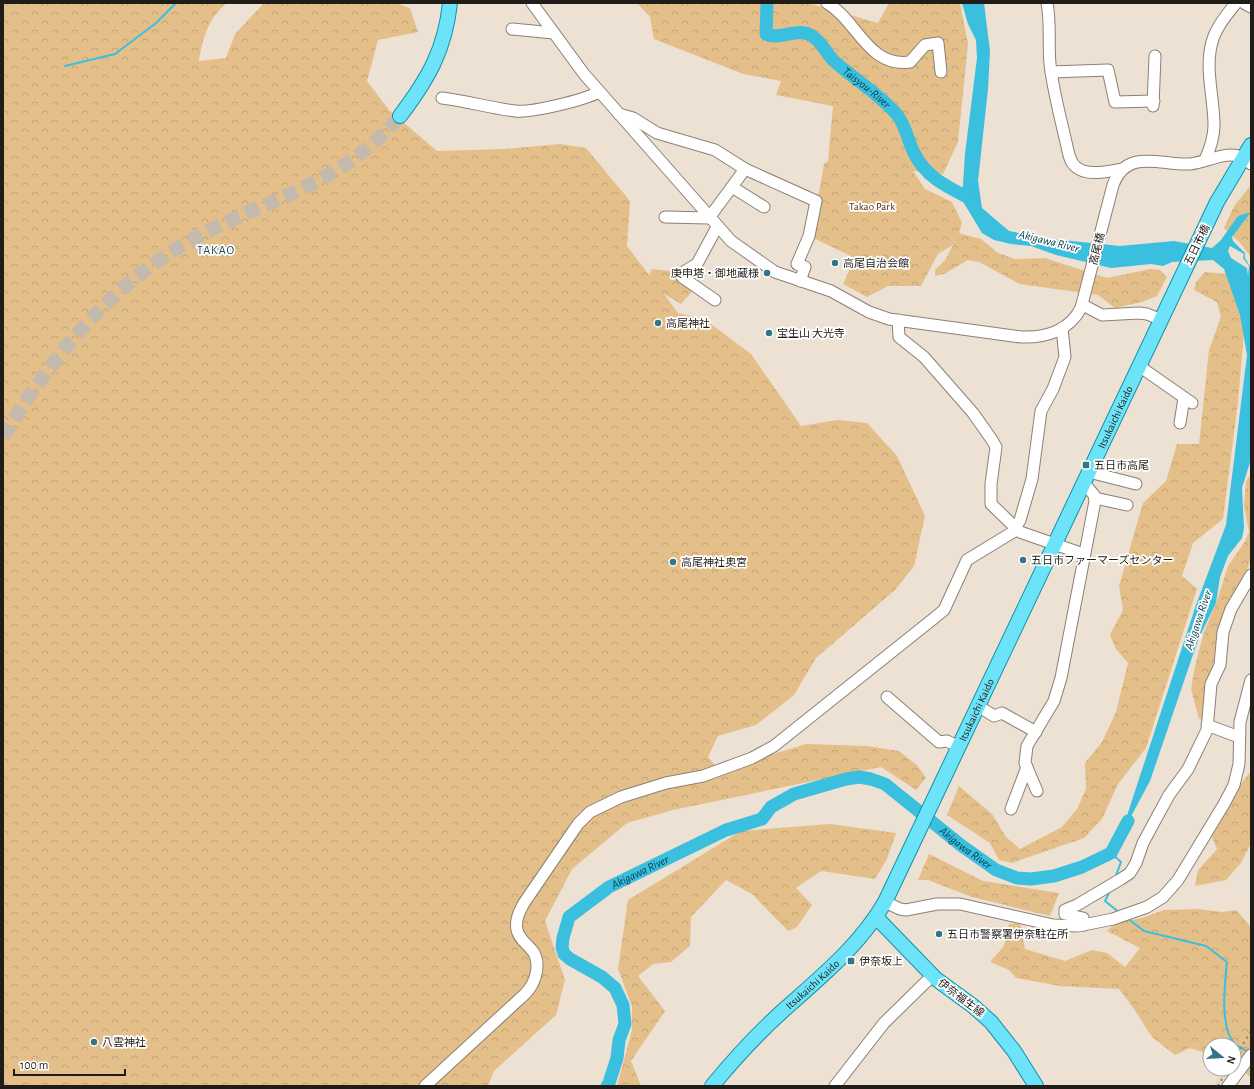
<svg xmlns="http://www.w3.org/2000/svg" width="1254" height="1089" viewBox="0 0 1254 1089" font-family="'Alegreya Sans','Noto Sans JP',sans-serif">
<defs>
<pattern id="forest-crowns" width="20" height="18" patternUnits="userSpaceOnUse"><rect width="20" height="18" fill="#e4bf8a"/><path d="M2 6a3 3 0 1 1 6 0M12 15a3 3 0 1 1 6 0" fill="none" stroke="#c3a476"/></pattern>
</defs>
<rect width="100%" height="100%" fill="#ece1d3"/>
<path fill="#e5d6c1" d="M1224 1069H1231L1221 1086H1214Z"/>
<g fill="url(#forest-crowns)">
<path d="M3 3H227C209 17 202 39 199 61L226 58 235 34 264 3H396L410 8 418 32 378 40 367 81 389 110 437 151 505 149 560 144 586 148 630 201 627 246 649 275 652 269 678 272 697 286 681 304 664 294 678 313 704 319 751 354 801 426 837 420 867 423 897 456 925 516 914 566 895 590 816 658 794 695 756 725 718 736 708 757 723 774 764 757 806 744 867 746 899 751 917 765 926 778 916 790 881 767 673 810 627 823 572 869 545 921 565 980 556 1015 494 1071 488 1086H3Z"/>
<path d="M637 3H808L878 23 889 3H960L968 44 958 142 943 174 913 171 925 189 952 202 962 223 959 233 981 239 998 253 1015 259 1045 258 1107 278 1150 269 1160 270 1167 277 1157 296 1142 302 1115 308 1098 295 1020 284 979 262 968 260 944 274 935 276V270L946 259 953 245 938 254 921 286H888L867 297 843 284 855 258 811 237 824 164 828 161 833 106 776 95 781 81 743 74 654 39 650 17Z"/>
<path d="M1251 185V257L1241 244 1224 228 1234 206Z"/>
<path d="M1205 272 1228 274 1245 320 1238 402 1223 519 1193 543 1182 576 1197 589 1146 748 1118 784 1102 819 1084 838 1012 863 999 860 990 843 947 815 959 786 992 814 1006 837 1020 849 1062 827 1077 809 1086 789 1085 763 1102 742 1116 712 1128 663 1116 649 1110 635 1123 610 1119 586 1143 503 1166 481 1177 444H1199L1209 350 1221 317 1217 302 1194 290 1196 282Z"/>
<path d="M1251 474V559L1238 594 1226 613 1216 647 1205 720 1199 719 1191 689 1195 666 1204 632 1217 601 1228 566 1244 543 1249 532 1244 505 1246 481Z"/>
<path d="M1251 771V843L1241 863 1226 880 1195 886 1198 870 1217 849 1211 835 1240 785Z"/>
<path d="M830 824 896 833 887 859 875 879 821 871 796 888 812 905 797 927 788 931 752 894 726 880 691 917 690 946 671 962 653 964 638 976 665 1011 631 1061 641 1086H617L632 1030V1006L618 969 628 900 741 831Z"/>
<path d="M929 854 983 881 1059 893 1050 916 972 897 928 880H918Z"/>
<path d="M1198 909 1222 912 1236 910 1251 927V1077L1234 1065V1045H1210V1054L1189 1048 1175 1055 1152 1037 1134 1009 1119 989 1060 986 1016 978 1009 970 990 962 1004 946 1009 924 1020 923 1025 949 1065 961 1092 950 1107 953 1125 967 1140 948 1107 931 1115 923 1142 918 1164 910Z"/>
</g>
<path fill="#3bbfde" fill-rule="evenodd" d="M962 3H984L990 51 988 89 978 181 982 208 1009 231 1043 238 1120 246 1174 241 1212 248 1221 240 1238 216 1251 212 1232 237 1233 241 1245 253V258L1251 268V459L1242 488 1244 528 1242 538 1228 556 1220 577 1216 603 1198 640 1150 781 1120 837 1196 605 1226 525 1247 355 1240 315 1224 269 1213 260 1172 262 1163 266 1151 264 1111 268 1056 255 1031 246 1011 244 994 240 982 233 962 200 965 154 977 58 976 40 968 24ZM1230 246 1244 254 1243 258 1249 266 1248 276 1247 268 1231 258 1228 251Z"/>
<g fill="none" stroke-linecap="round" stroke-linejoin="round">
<g stroke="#3bbfde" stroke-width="2">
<path d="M65 66 115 54 156 23 176 3"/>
<path d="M1111 853 1121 862 1115 878"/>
<path d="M1110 891 1105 901 1120 913"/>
<path d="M1127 918 1144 931 1206 946 1227 962C1225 982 1219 1028 1235 1044 1238 1047 1244 1049 1248 1052"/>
</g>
<g stroke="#3bbfde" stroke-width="13">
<path id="s1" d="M767 3 766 34C781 41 798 26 812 36 822 42 826 53 834 61 854 79 882 96 898 116 906 127 908 141 914 153 926 177 946 186 969 198"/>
<path id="s2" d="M607 1086 609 1083 617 1058 619 1040 625 1024 623 1005 615 988 602 977 570 959 564 954 562 947 563 938 569 917 609 887 726 830 762 819 771 807 794 794 846 779 859 777 871 779 885 784 962 846 996 870 1017 878 1031 879 1054 876 1082 867 1111 853 1128 821"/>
</g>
<path stroke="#c3baad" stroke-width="14" stroke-dasharray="14 7" stroke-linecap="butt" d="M3 437C51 357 114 281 197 237 273 196 340 186 400 116"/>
<defs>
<g id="minor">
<path d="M532 3 584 74 731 241 775 272 831 291 869 312 889 319 1021 337C1045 338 1069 331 1081 308L1113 185C1127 147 1162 166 1190 164 1211 162 1233 145 1251 164"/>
<path d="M827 3C857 20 868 68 910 62L925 45 938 43 941 72"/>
<path d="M1047 3C1051 23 1048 43 1050 64 1053 90 1060 116 1066 142 1068 150 1069 162 1076 167 1088 177 1108 171 1123 169"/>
<path d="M1244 3 1251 7"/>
<path d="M512 29 554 33"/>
<path d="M1051 72 1108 70 1115 102 1154 101"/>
<path d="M442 98C467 101 490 108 515 111 532 113 584 100 599 92"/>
<path d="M1153 106 1155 56"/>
<path d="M619 114 633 118 657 133 715 150 745 169 816 201 809 236 797 264 805 267 800 281"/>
<path d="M1205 160C1210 149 1214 137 1214 125 1214 96 1203 64 1214 36 1219 23 1228 13 1236 3"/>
<path d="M732 187 764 207"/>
<path d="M665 217 709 218 745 169"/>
<path d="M715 300 682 277 685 271 697 264 717 227"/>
<path d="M1083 305 1102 315 1139 313 1147 314 1162 320"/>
<path d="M898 320 899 337 924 357 973 413 992 440 996 447 991 484V504L1020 532 1083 554"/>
<path d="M1139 366 1192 403"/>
<path d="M1180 423 1184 398"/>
<path d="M1089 472 1136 484"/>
<path d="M1095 498 1127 505"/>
<path d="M887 697 939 742 947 741 959 747"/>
<path d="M978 706 994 716 1002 713 1036 732"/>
<path d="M1207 725 1239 737"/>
<path d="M1037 791 1025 763 1027 746 1054 701 1061 678 1095 501 1094 495 1084 483"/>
<path d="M1011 809 1027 767"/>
<path d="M885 902 900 909 906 910 937 904H960L1053 925 1078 926 1113 919 1147 907 1163 897 1178 880 1224 804 1234 785 1239 764 1240 722 1251 680"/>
<path d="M1084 925 1083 918 1065 914V910L1077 905 1121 879 1130 873 1136 863 1143 843 1157 817 1169 795 1188 769 1207 730 1211 684 1220 665 1223 632 1231 609 1251 575"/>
<path d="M425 1086 525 994C535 984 541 966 534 953 529 945 519 940 517 930 515 920 519 912 524 903L578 824 590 812 621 797 666 783 703 776 752 758 774 746 933 619 944 610 967 560 1013 532 1020 520 1032 479 1041 411 1053 389 1065 357 1062 328"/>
<path d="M835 1086 884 1023 932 976"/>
<path d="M1228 1086 1251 1055"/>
</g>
<g id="major">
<path d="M400 116C428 79 445 50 450 3"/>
<path d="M876 917 936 979 973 1006 991 1022 1014 1051 1036 1086"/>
<path id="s3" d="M712 1086C735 1058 759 1032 786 1008 823 975 860 945 885 902L1217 202 1251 145"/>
</g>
</defs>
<use href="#minor" stroke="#8a8174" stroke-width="13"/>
<use href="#major" stroke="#1291a7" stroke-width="16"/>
<use href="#minor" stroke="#fff" stroke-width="11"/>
<use href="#major" stroke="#6ce3f9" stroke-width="14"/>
<g stroke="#8a8278" stroke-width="2" stroke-dasharray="2 4" stroke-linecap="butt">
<path d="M1234 1059 1251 1031"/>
<path d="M1218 1086 1228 1069"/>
</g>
</g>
<g fill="#327586" stroke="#fff" stroke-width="1.5">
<circle cx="835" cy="263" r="4"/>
<circle cx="767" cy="273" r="4"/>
<circle cx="658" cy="323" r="4"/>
<circle cx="769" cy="333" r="4"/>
<rect x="1082" y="461" width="8" height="8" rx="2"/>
<circle cx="1023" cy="560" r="4"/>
<circle cx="673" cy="562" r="4"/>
<circle cx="939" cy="934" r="4"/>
<rect x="847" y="957" width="8" height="8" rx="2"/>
<circle cx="94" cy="1042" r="4"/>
</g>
<g text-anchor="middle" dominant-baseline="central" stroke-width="3.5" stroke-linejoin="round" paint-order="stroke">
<g font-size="11" fill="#47310c" stroke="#fff">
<text x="872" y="206">Takao Park</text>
</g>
<g font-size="11" fill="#201c17" stroke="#fff">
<text transform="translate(1197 245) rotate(-64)">五日市橋</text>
<text transform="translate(1097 249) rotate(-76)">高尾橋</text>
<text stroke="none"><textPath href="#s3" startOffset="790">Itsukaichi Kaido</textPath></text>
<text stroke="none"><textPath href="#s3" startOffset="466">Itsukaichi Kaido</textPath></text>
<text stroke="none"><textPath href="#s3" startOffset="143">Itsukaichi Kaido</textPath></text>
<text transform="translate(961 998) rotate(37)">伊奈福生線</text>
</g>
<g font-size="11" fill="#201c17" stroke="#fff" text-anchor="start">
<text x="843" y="263">高尾自治会館</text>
<text x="759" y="273" text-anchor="end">庚申塔・御地蔵様</text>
<text x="666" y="323">高尾神社</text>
<text x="777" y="333">宝生山 大光寺</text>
<text x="1094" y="465">五日市高尾</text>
<text x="1031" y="560">五日市ファーマーズセンター</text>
<text x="681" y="562">高尾神社奥宮</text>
<text x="947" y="934">五日市警察署伊奈駐在所</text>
<text x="859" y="961">伊奈坂上</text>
<text x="102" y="1042">八雲神社</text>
</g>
<g font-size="12" font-style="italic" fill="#003d4a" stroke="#fff">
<text stroke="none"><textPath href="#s1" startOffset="154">Taisyou-River</textPath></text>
<text transform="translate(1049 241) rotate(14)">Akigawa River</text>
<text transform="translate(1198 620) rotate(-71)">Akigawa River</text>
<text stroke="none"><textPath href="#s2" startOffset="659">Akigawa River</textPath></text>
<text stroke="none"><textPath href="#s2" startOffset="287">Akigawa River</textPath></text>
</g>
<g font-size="12" letter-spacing="1" fill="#124a57" stroke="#fff">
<text x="216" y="250">TAKAO</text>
</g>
</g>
<rect width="1254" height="1089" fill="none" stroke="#201c17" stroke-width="8"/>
<g transform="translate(1222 1057) rotate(108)"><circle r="19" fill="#ffffff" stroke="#a6a4a2"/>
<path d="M0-3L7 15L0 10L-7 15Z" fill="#327586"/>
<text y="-6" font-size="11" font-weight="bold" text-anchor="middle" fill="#201c17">N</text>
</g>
<path d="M14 1069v6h111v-6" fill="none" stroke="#201c17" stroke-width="2"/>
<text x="20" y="1069" font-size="12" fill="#201c17" stroke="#ffffff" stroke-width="3" paint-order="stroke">100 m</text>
</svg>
